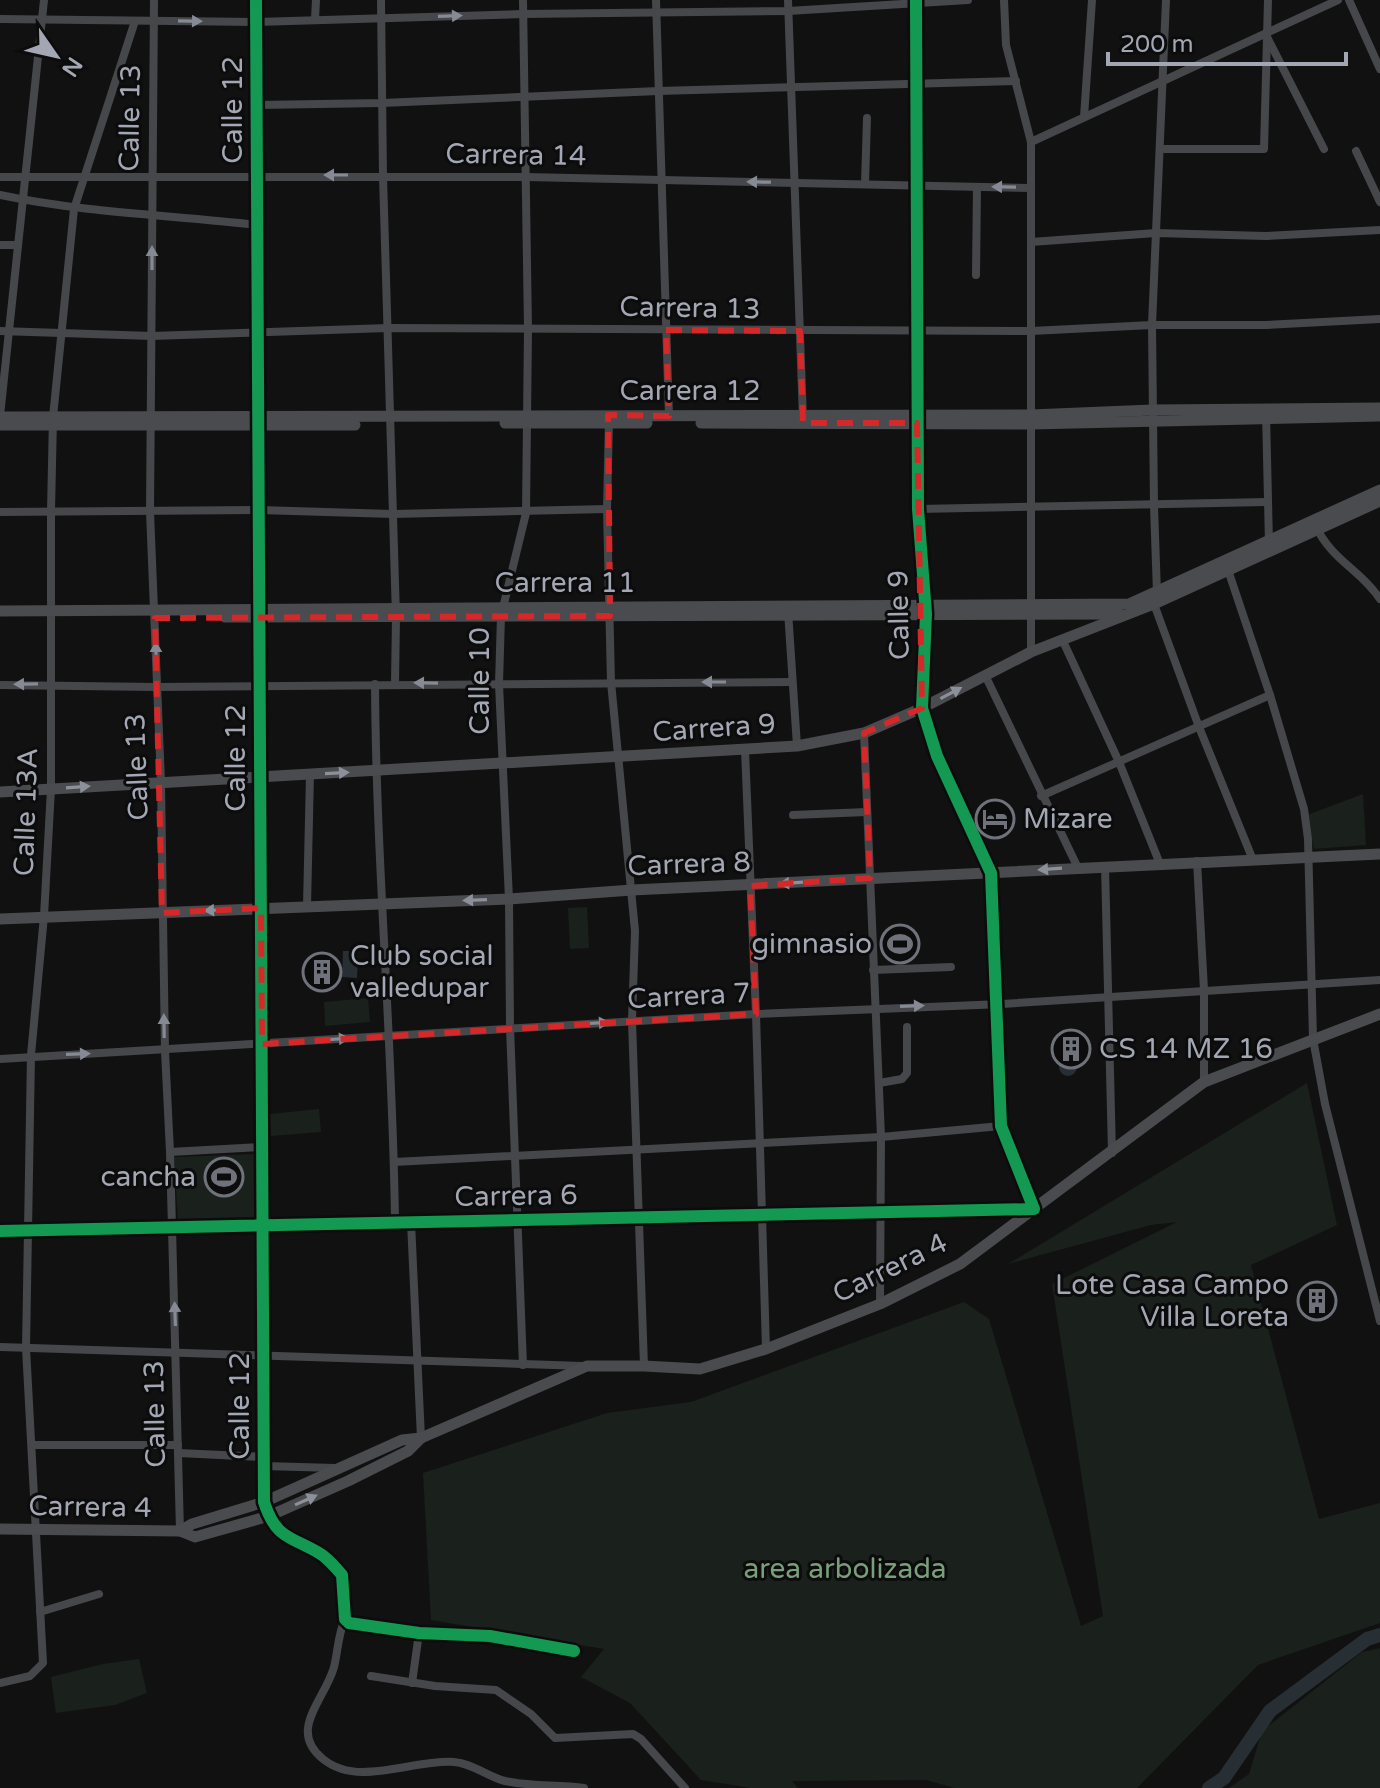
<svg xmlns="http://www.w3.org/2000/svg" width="1380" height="1788" viewBox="0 0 1380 1788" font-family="'Varela Round',sans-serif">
<rect width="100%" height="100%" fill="#111"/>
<g fill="#1a201b">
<path d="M1363 794 1366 845 1314 849 1307 815Z"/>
<path d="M587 907 589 948 570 949 568 908Z"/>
<path d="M368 998 370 1022 325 1026 324 1002Z"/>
<path d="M1307 1083 1337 1225 1251 1265 1319 1519 1380 1503V1623L1258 1665 1137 1788H954L926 1780 792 1781 798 1788H751L701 1780 630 1703 581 1677 604 1649 431 1620 423 1473 607 1413 691 1402 964 1302 989 1319 1081 1626 1103 1616 1052 1284 1177 1222 1151 1225 1008 1264Z"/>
<path d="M319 1109 321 1132 271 1136 270 1114Z"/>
<path d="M254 1154 257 1219 178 1221 174 1157Z"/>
<path d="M1380 1648V1788H1229L1249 1774 1262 1731 1362 1652Z"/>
<path d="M139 1659 147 1693 115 1705 56 1713 51 1677 103 1664Z"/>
</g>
<g fill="#272e34">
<path d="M343 951H354L358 958 357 978 342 977Z"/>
<circle cx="1068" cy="1067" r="9"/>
</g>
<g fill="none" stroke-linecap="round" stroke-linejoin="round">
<path stroke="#272e34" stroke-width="14" d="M1209 1788 1224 1778 1270 1711 1367 1639 1380 1635"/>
<g stroke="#46474a" stroke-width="8">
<path d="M154 0 150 512 161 782 165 1051 170 1152 180 1531"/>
<path d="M381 0 383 176 396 617 395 683"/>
<path d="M656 0 669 416"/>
<path d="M788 0 803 419"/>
<path d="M1004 0 1006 45 1031 142V652"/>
<path d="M1349 0 1380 69"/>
<path d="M0 19 256 22 523 14 788 11 968 0"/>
<path d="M315 19 316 0"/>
<path d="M1266 35 1324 149"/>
<path d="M257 105 382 103 658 91 1016 81"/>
<path d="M1084 117 1092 0"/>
<path d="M1031 142 1338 0"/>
<path d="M1160 149H1264L1268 0"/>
<path d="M1356 151 1380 202"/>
<path d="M0 177H526L1031 188"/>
<path d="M865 184 867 118"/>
<path d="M0 195C85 213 172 215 257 225"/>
<path d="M1031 242 1156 233 1266 236 1380 230"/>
<path d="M0 245H18"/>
<path d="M976 275 977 187"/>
<path d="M0 331 152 336 388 328 1031 331 1152 325H1266L1380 319"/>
<path d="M1266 413 1269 544"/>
<path d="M0 416 44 0"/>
<path d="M609 420 607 509 611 682 635 931 632 1021 644 1366"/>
<path d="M918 509 1267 502"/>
<path d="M0 512 259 510 393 514 607 509"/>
<path d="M1315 525C1333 562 1360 569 1380 599"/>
<path d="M1228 570 1270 695 1304 809 1308 839 1313 1039 1325 1104 1380 1321"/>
<path d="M1157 593 1154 506 1152 325 1166 0"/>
<path d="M1154 604 1199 727 1253 860"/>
<path d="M788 611 797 746"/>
<path d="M1062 639 1119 762 1160 864"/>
<path d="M985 675 1078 868"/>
<path d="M375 684C376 864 393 1043 395 1223"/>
<path d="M0 685 156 687 792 682"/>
<path d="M864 733 881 1137 880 1304"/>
<path d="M745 750 756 1014 766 1349"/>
<path d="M1041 796 1270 695"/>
<path d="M793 815 867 812"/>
<path d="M1197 861 1204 990V1082"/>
<path d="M1105 866 1112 1153"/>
<path d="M307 906 310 774"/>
<path d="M873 970 951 967"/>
<path d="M0 1059 756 1014 1002 1004 1380 980"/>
<path d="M879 1083 902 1079 907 1073V1027"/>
<path d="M170 1152 262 1147"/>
<path d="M394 1162 881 1137 1001 1126"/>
<path d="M411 1222 421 1438"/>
<path d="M0 1231 1034 1209 1001 1126 991 873 937 756 922 708 926 614 918 509 916 0"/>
<path d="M0 1347 583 1366"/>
<path d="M523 1365 510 1027 509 899 499 684 501 616 526 513 528 329 523 0"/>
<path d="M33 1445H178"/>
<path d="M178 1453 264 1457"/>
<path d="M264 1466 335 1468"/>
<path d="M269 1516C287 1542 295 1539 319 1553 328 1558 335 1567 342 1575L345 1619 349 1623 419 1633 490 1636 574 1651"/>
<path d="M40 1612 99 1594"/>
<path d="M345 1619C338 1634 338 1651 334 1667 325 1700 287 1730 323 1759 334 1768 348 1772 363 1772 393 1772 427 1760 454 1762 472 1763 488 1777 505 1781 532 1787 558 1784 584 1788"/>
<path d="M371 1676 435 1686 496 1690 531 1714 555 1738 633 1734 641 1739 685 1788"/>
<path d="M0 1683 30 1676 43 1663 26 1348 31 1055 44 916 51 789V512L53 417 74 209 135 21"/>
<path d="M412 1683 419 1633"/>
</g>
<g stroke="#4a4b4e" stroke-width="11">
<path d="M256 0 264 1502 269 1516"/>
<path d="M0 417 1031 415 1152 410 1380 408"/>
<path d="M505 423H647"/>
<path d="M701 423 1031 424 1380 416"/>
<path d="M0 425H355"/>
<path d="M0 611 1129 604 1380 490"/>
<path d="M225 617 1120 614"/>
<path d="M0 792 797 746 864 733 922 708 1031 652 1154 604 1380 501"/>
<path d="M0 919 509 899 632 890 1380 854"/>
<path d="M0 1529 180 1531 195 1537 269 1516 348 1481 408 1451 421 1438"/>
<path d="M180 1531 192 1524 264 1502 402 1440 421 1438 587 1366H644L700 1369 766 1349 880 1304 960 1264 1204 1082 1380 1014"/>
</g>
<defs>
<g id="cycleway">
<path d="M256 0 264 1502C276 1539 290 1536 319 1553 328 1558 335 1567 342 1575L345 1619 349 1623 419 1633 490 1636 574 1651"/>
<path d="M0 1231 1034 1209 1001 1126 991 873 937 756 922 708 926 614 918 509 916 0"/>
</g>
</defs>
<use href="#cycleway" stroke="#0c0c0d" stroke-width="17"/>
<use href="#cycleway" stroke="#139951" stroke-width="12"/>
</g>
<defs><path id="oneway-solid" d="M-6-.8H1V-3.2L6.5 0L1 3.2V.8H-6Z" transform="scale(2)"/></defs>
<g fill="#868a94">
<use href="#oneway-solid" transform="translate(450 16) rotate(-2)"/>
<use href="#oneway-solid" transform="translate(190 21) rotate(1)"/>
<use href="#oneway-solid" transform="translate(336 175) rotate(-180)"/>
<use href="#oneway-solid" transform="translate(759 182) rotate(-179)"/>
<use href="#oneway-solid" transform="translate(1004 187) rotate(-179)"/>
<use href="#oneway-solid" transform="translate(152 258) rotate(-90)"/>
<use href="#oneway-solid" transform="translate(156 654) rotate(-91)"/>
<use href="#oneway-solid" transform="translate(714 682) rotate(180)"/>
<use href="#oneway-solid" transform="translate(426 683) rotate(-179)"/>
<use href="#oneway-solid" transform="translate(26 684) rotate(179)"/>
<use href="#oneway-solid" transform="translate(912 1006) rotate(-2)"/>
<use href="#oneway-solid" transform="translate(597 1023) rotate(-3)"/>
<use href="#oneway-solid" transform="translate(164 1026) rotate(-91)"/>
<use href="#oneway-solid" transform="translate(337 1039) rotate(-4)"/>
<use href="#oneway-solid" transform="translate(78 1054) rotate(-2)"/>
<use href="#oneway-solid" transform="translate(175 1314) rotate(-92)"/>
</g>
<g fill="#8c909a">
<use href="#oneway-solid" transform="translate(951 693) rotate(-28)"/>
<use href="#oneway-solid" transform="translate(337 773) rotate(-3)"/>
<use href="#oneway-solid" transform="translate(78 787) rotate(-4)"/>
<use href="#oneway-solid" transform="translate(1050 869) rotate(176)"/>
<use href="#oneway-solid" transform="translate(791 883) rotate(176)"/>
<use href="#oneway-solid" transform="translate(475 900) rotate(178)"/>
<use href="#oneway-solid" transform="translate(216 910) rotate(177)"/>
<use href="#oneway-solid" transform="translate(306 1500) rotate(-24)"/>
</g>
<path fill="none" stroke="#d62828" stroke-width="6" stroke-dasharray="16 10" stroke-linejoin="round" d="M666 330 800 331 803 423H917L922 708 864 733 870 878 750 886 756 1014 262 1044 261 908 162 913 155 618 610 616 608 415 669 416Z"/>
<defs>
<symbol id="hotel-ring" viewBox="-11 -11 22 22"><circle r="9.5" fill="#0c0c0d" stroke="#6f727a" stroke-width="1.5"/><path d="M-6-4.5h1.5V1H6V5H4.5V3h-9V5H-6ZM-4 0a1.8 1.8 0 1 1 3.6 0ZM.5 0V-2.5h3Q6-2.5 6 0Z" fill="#6f727a"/></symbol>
<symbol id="stadium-ring" viewBox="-11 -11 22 22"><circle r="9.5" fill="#0c0c0d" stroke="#6f727a" stroke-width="1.5"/><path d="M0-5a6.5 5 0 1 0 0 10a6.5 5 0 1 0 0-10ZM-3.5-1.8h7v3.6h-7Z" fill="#6f727a"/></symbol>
<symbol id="building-ring" viewBox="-11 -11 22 22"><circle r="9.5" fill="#0c0c0d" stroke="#6f727a" stroke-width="1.5"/><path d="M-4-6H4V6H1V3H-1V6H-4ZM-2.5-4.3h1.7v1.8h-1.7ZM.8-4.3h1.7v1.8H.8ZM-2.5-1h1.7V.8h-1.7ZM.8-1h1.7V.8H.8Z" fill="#6f727a"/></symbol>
</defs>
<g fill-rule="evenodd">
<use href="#hotel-ring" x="973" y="797" width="44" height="44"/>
<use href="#stadium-ring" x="878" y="922" width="44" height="44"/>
<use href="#building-ring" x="300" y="950" width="44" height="44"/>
<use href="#building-ring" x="1049" y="1027" width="44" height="44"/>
<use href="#stadium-ring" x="202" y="1155" width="44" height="44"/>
<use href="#building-ring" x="1295" y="1279" width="44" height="44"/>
</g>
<g text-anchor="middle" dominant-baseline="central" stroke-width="6" stroke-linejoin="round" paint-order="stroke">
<g font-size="28" fill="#a2a7b3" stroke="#0c0c0d">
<text transform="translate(233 110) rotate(-90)">Calle 12</text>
<text transform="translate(130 118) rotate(-89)">Calle 13</text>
<text transform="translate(516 155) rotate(1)">Carrera 14</text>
<text transform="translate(690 308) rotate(1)">Carrera 13</text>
<text x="690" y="391">Carrera 12</text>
<text x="565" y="583">Carrera 11</text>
<text transform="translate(899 615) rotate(-91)">Calle 9</text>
<text transform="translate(480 681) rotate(-90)">Calle 10</text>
<text transform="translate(714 728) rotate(-4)">Carrera 9</text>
<text transform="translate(236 758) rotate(-90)">Calle 12</text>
<text transform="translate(137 767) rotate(-92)">Calle 13</text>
<text transform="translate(26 812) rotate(-88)">Calle 13A</text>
<text transform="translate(689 864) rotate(-2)">Carrera 8</text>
<text transform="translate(689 996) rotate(-3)">Carrera 7</text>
<text transform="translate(516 1196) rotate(-1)">Carrera 6</text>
<text transform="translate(890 1268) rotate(-26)">Carrera 4</text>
<text transform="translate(240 1406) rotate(-90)">Calle 12</text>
<text transform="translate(155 1414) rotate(-91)">Calle 13</text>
<text transform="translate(90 1507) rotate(1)">Carrera 4</text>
</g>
<g font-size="28" fill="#a2a7b3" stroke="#0c0c0d" text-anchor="start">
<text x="1023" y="819">Mizare</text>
<text x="872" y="944" text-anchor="end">gimnasio</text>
<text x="350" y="956">Club social<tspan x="350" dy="32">valledupar</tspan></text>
<text x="1099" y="1049">CS 14 MZ 16</text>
<text x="196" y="1177" text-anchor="end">cancha</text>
<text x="1289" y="1285" text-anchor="end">Lote Casa Campo<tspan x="1289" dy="32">Villa Loreta</tspan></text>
</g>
<g font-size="28" fill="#799e7b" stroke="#0c0c0d">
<text x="845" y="1569">area arbolizada</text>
</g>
</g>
<g transform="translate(56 56) rotate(124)" stroke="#0c0c0d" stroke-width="6" paint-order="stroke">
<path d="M0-6L14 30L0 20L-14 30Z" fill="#a2a7b3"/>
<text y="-12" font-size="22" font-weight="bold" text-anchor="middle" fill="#a2a7b3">N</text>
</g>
<path d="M1108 52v12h238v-12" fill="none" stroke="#a2a7b3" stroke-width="4"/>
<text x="1120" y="52" font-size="24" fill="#a2a7b3" stroke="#0c0c0d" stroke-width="6" paint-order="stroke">200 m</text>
</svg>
